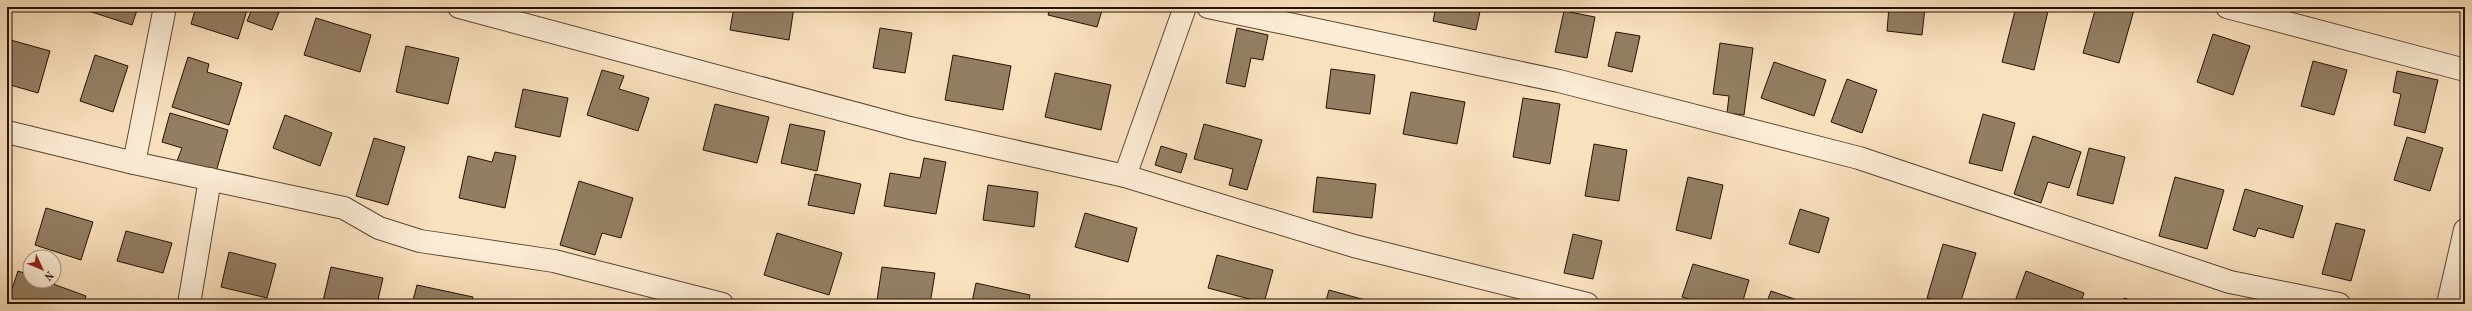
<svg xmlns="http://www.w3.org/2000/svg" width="2472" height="311" viewBox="0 0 2472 311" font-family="'Old Standard TT',serif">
<rect width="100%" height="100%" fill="#fae1be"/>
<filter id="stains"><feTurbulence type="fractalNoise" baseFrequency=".005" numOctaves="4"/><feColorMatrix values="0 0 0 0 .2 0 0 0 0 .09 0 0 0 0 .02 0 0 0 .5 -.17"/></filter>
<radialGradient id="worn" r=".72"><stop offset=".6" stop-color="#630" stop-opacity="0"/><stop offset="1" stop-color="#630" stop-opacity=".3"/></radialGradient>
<g fill="#937e63" stroke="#241300">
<path d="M76 7H138L132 25Z"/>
<path d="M196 7H248L238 39 191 24Z"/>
<path d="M253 7H281L272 30 247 21Z"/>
<path d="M734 7H794L789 40 730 30Z"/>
<path d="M1050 7H1103L1097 27 1048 15Z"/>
<path d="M1436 7H1481L1476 30 1433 21Z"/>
<path d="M1889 7H1925L1922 35 1887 31Z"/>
<path d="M2016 7H2049L2034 70 2002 62Z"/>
<path d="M2096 7H2122L2134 10 2119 63 2083 53Z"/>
<path d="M1564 11 1595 17 1587 58 1555 52Z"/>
<path d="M316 18 371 35 360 72 304 55Z"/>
<path d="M880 28 912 33 905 73 873 68Z"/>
<path d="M1237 28 1268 35 1263 60 1251 58 1245 87 1226 83Z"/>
<path d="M1616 32 1640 36 1632 72 1608 66Z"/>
<path d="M2213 34 2250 46 2233 95 2197 82Z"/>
<path d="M7 39 50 51 38 93 7 84Z"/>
<path d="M1720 43 1753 48 1744 115 1727 113 1729 96 1713 94Z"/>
<path d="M406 46 459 58 448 104 396 92Z"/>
<path d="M95 55 128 66 113 112 80 101Z"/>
<path d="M953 55 1011 66 1003 110 945 100Z"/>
<path d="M188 57 209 64 207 72 242 83 229 125 172 107Z"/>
<path d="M2313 61 2347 70 2334 115 2301 106Z"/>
<path d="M1774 62 1826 80 1814 116 1761 98Z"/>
<path d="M1331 69 1375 75 1370 114 1326 108Z"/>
<path d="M602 70 624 76 619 89 649 98 638 131 587 115Z"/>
<path d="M2397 71 2438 80 2425 133 2394 125 2401 94 2393 92Z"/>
<path d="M1055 73 1111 85 1101 130 1045 117Z"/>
<path d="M1847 79 1877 90 1862 133 1831 122Z"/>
<path d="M523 89 568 98 560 137 515 127Z"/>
<path d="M1411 92 1465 102 1457 144 1403 134Z"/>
<path d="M1523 98 1560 104 1550 164 1513 157Z"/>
<path d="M715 104 769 117 757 163 703 150Z"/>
<path d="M170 113 228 130 216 172 177 161 182 148 162 142Z"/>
<path d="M1983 114 2015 123 2002 171 1969 163Z"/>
<path d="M285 115 332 133 320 166 273 148Z"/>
<path d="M790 124 825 131 817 171 781 163Z"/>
<path d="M1204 124 1262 140 1247 190 1229 185 1233 169 1194 159Z"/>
<path d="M2033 136 2081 152 2069 188 2048 182 2041 203 2014 194Z"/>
<path d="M2407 137 2443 148 2430 191 2394 180Z"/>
<path d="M374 138 405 147 388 205 356 196Z"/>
<path d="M1594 144 1627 150 1619 201 1585 196Z"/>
<path d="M1161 146 1187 154 1181 173 1155 165Z"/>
<path d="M2089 148 2125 157 2113 204 2077 195Z"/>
<path d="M495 152 516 156 505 208 459 198 468 156 492 162Z"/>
<path d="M924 158 946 162 936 214 884 206 890 173 920 178Z"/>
<path d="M815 174 861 184 854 214 808 205Z"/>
<path d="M1317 177 1376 184 1372 218 1313 212Z"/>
<path d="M1688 177 1723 185 1711 239 1676 230Z"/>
<path d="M2175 177 2224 190 2207 249 2159 236Z"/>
<path d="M579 181 633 198 621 238 602 233 595 255 560 245Z"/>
<path d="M988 185 1038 192 1034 227 983 220Z"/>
<path d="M2245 189 2303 206 2293 238 2258 228 2255 237 2233 230Z"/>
<path d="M46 208 93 222 81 260 35 245Z"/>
<path d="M1800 209 1829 218 1819 253 1789 244Z"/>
<path d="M1085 213 1137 228 1128 262 1075 247Z"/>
<path d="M2336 223 2365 230 2351 281 2322 274Z"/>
<path d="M126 231 172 243 163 273 117 261Z"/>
<path d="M777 233 842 253 829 295 764 275Z"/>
<path d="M1573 234 1602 241 1593 279 1564 273Z"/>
<path d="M1943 244 1976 253 1960 304H1946L1927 298Z"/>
<path d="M229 252 276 264 267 298 221 287Z"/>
<path d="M1217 255 1273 270 1264 303 1208 288Z"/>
<path d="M1693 264 1749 280 1742 304H1705L1682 297Z"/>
<path d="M331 267 383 278 377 304H339L323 301Z"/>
<path d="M882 267 935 273 930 304 877 300Z"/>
<path d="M18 271 30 275V281H45L86 296 83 304H7Z"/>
<path d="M2026 271 2084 293 2080 304H2014Z"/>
<path d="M976 283 1030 295 1028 304 972 302Z"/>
<path d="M417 285 473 297 471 304H412Z"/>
<path d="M1329 290 1376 303V304H1325Z"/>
<path d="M1771 291 1809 304H1766Z"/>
<path d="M2124 298 2143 304H2123Z"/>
</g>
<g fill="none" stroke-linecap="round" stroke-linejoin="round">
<defs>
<g id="minor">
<path d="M459 7 910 128 1125 176 1354 246 1587 304"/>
<path d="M1208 7 1559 81 1859 158 2230 282 2339 304"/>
<path d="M2227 7 2465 70"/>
<path d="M7 132 134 163 344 208 379 228 420 241 554 261 722 304"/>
<path d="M134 163 165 7"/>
<path d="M1125 176 1185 7"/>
<path d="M189 304 210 179"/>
<path d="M2448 304 2465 230"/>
</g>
</defs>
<use href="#minor" stroke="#5a4630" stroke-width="24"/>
<use href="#minor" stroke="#fcecd5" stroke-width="22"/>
</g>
<rect width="2472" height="311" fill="none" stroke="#fae1be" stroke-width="24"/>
<rect x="8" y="8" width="2456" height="295" fill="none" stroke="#241300" stroke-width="2"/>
<rect x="12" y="12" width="2448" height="287" fill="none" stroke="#241300"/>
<g transform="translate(42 269) rotate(134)"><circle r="19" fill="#fcecd5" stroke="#a69580"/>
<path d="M0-3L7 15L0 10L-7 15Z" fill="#8f2418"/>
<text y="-6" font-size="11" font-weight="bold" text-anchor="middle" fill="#241300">N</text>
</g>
<rect width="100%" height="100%" filter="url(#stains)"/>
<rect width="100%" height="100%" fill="url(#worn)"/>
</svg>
